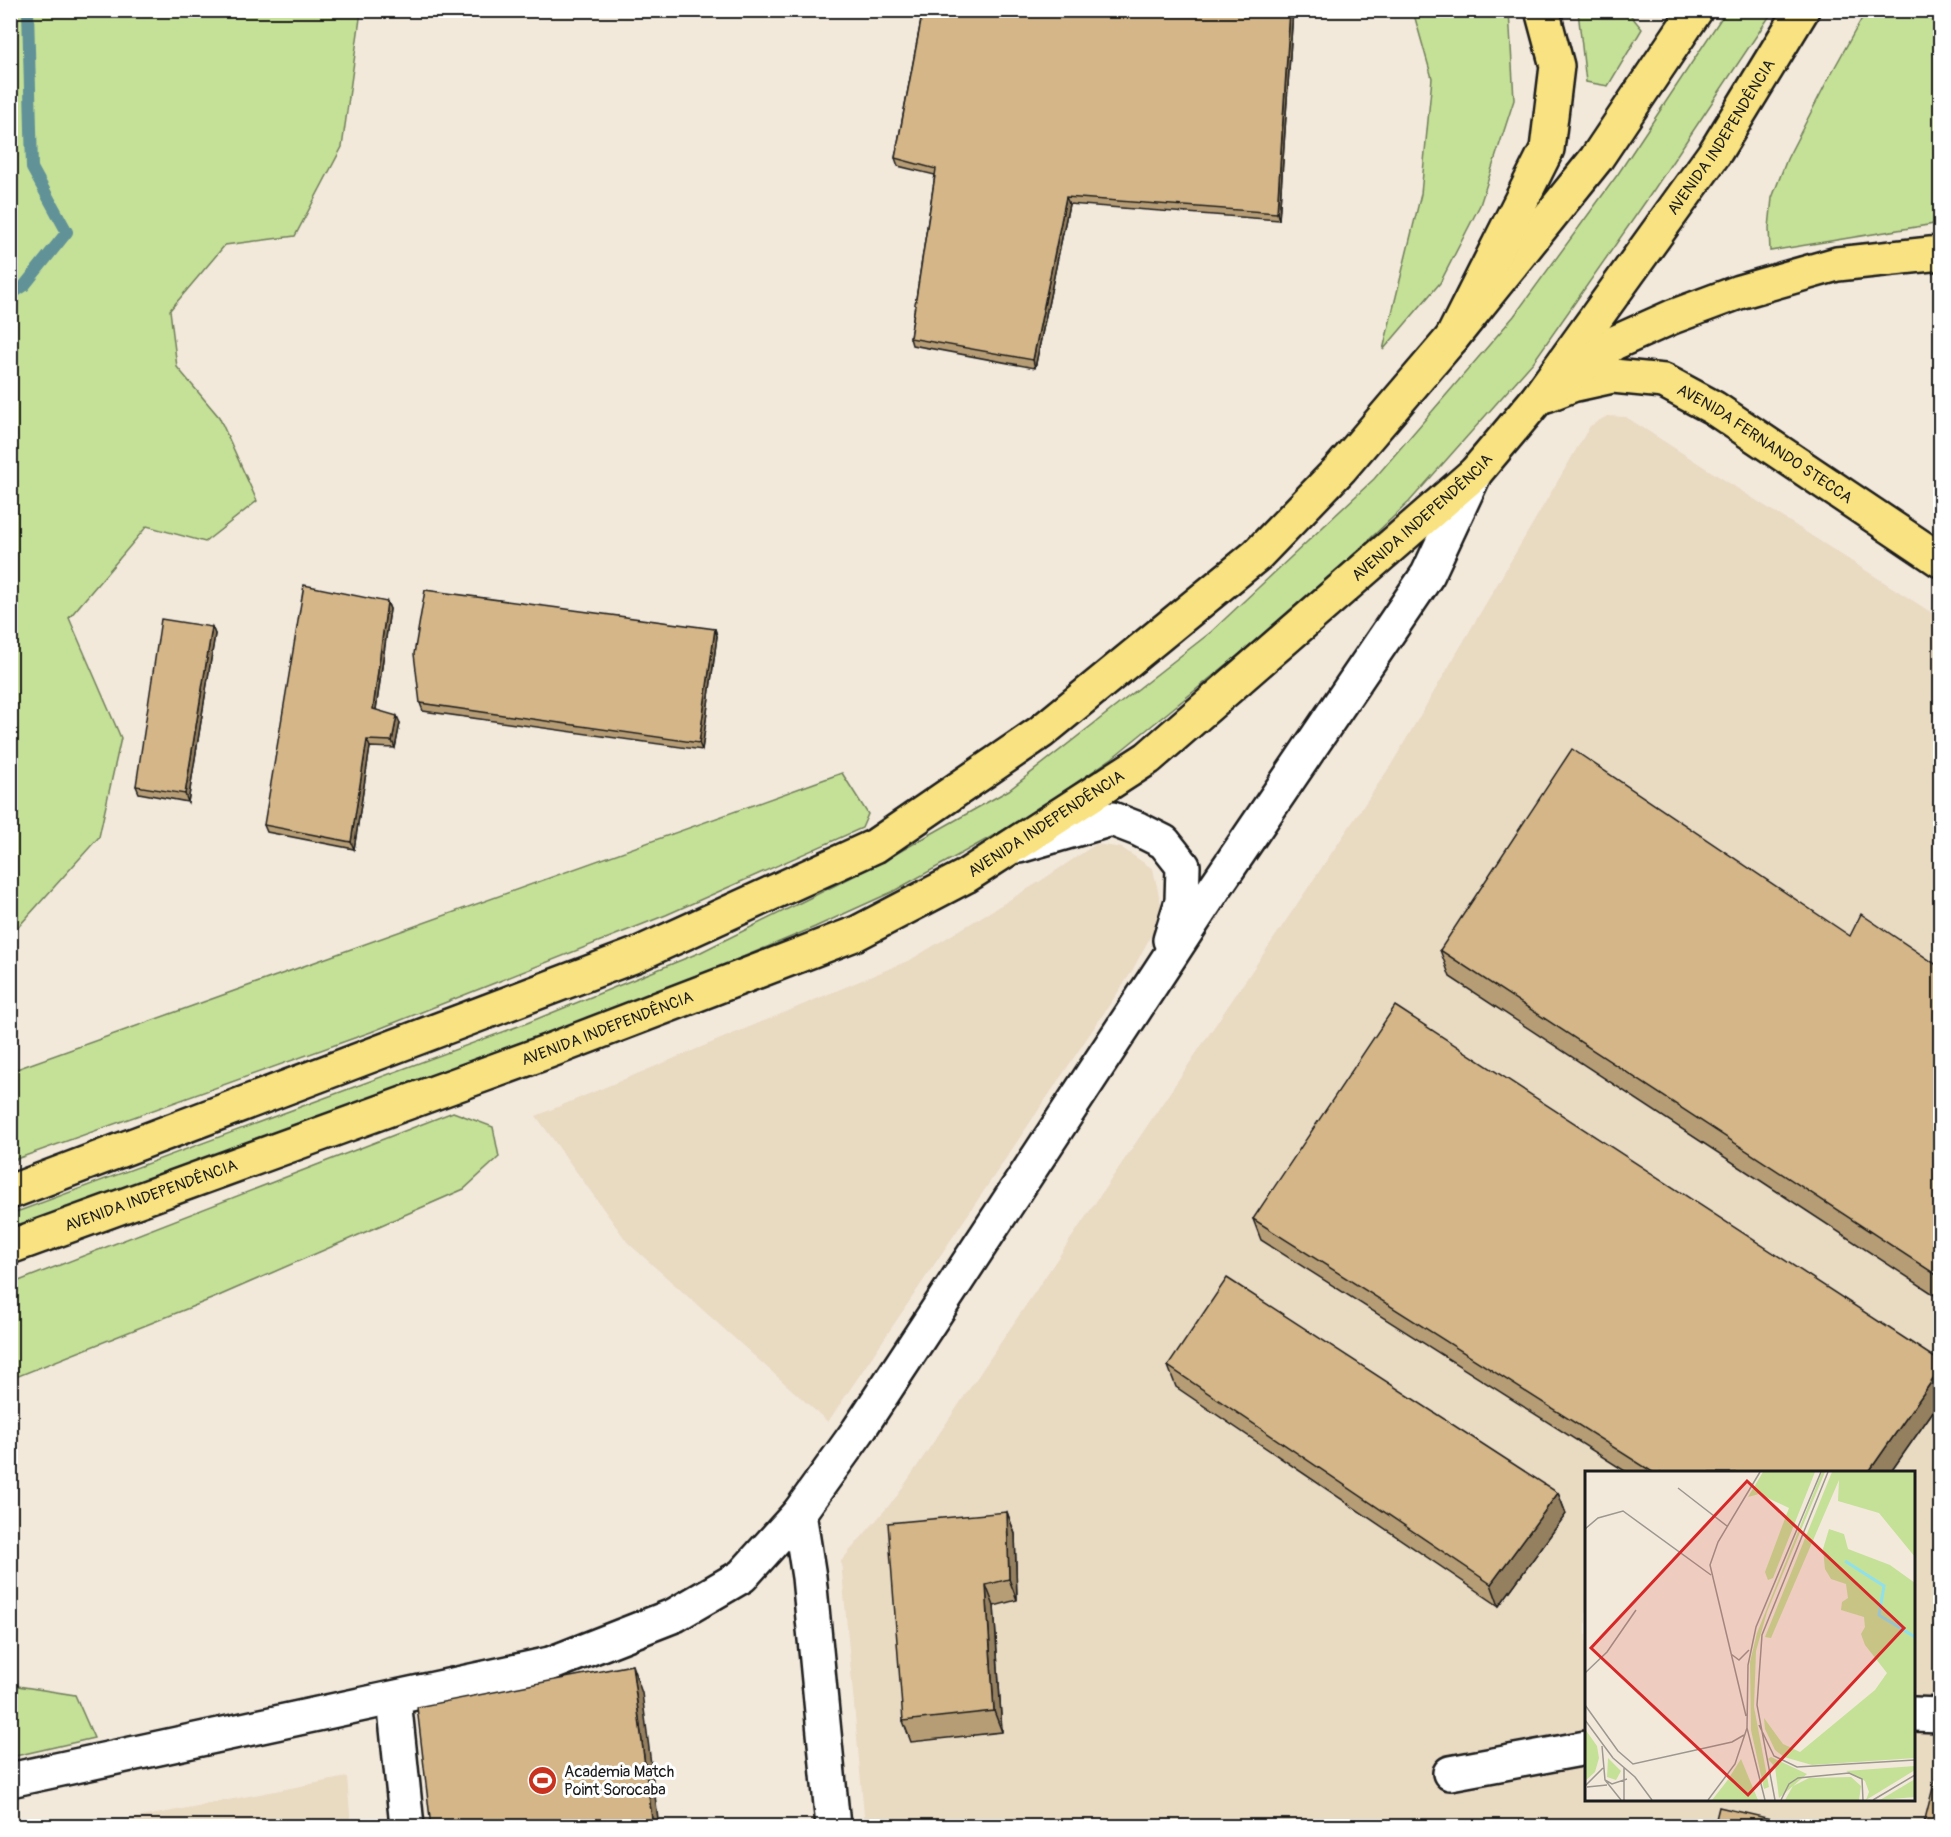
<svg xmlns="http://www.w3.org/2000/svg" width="1951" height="1837" viewBox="0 0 1951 1837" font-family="Pangolin,sans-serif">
<rect width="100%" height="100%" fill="#f2e9db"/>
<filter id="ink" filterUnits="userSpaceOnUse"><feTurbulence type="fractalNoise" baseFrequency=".0167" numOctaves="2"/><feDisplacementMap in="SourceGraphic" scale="12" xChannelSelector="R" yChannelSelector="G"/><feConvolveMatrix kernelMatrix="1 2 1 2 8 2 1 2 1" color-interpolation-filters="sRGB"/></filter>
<g filter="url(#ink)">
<g fill="#e9dac2" fill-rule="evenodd">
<path d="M1607 416 1626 417 1940 618V1826H865L841 1561 897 1496 1391 765 1590 426ZM1586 1472H1914V1800H1586Z"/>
<path d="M1096 844 1122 848 1153 869 1163 913 1131 973 828 1422 628 1243 536 1116 910 960 1039 882Z"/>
<path d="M347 1777 351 1826H95Z"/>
</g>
<g fill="#c5e097" stroke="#707e5a" stroke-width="1.5">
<path d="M11 10 361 11 342 147 295 236 225 245 170 310 177 367 219 417 257 501 205 542 147 526 69 618 121 738 99 837 11 935Z"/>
<path d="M1413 11H1509L1514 100 1480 205 1440 283 1383 350 1421 194 1432 78Z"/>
<path d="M1578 11H1627L1642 29 1608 86 1586 82Z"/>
<path d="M1726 11H1773L1653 191 1534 361 1409 502 1301 604 1112 758 1025 818 892 892 815 927 666 989 521 1045 11 1235V1214L527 1023 701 952 876 865 1009 790 1211 632 1374 479 1514 316 1618 174Z"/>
<path d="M1866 11H1940V223L1770 251 1769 228 1772 198 1787 159 1826 83Z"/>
<path d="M842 773 868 814 862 828 666 915 371 1032 11 1161V1071Z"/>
<path d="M453 1112 493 1127 499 1157 464 1189 214 1298 11 1379V1284Z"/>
<path d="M11 1665 18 1686 75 1695 94 1738 11 1757Z"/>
</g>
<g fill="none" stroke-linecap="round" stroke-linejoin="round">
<path stroke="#619298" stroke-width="12" d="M10 295 24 286 67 232 32 168 28 10"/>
<defs>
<g id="minor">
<path d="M1019 846 1112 819 1138 829 1164 842 1183 866 1182 901 1170 940"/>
<path d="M799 1513 809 1577 833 1826"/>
<path d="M394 1699 407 1826"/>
<path d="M1914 1714 1940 1715"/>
<path d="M1450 1773 1586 1748"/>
<path d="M10 1780 550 1664 675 1615 742 1576 799 1513 858 1431 1214 889 1428 574 1475 473"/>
</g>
<g id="major">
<path id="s1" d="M1546 395 1572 385 1613 376 1664 381 1714 408 1940 560"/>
<path d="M10 1192 636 955 875 846 1041 732 1257 555 1341 468 1452 338 1596 159 1696 10"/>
<path id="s2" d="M10 1247 549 1051 857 933 966 876 1148 758 1475 473 1538 398 1716 151 1802 10"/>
</g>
<g id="highway">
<path d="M1452 338 1547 149 1557 66 1542 10"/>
<path d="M1538 398 1614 343 1672 317 1739 292 1837 264 1940 253"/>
</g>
</defs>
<use href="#minor" stroke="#1c1c1c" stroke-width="38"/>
<use href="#major" stroke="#1c1c1c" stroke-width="38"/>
<use href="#highway" stroke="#1c1c1c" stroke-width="38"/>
<use href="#minor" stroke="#fff" stroke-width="33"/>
<use href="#major" stroke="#f8e281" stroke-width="33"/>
<use href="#highway" stroke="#f8e281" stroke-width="33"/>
</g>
<g fill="#b69d75" stroke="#1c1c1c" stroke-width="1.5">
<path d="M923 10H1293L1279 220 1069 204 1035 368 912 345 910 338 935 175 898 166 895 158Z"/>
<path d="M387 602 390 609 376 710 400 723 395 748 370 747 354 849 267 832 264 825Z"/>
<path d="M212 627 215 634 188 802 139 793 136 786Z"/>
<path d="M715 629 717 636 702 750 423 711 420 703Z"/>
<path d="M1850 936 1941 968V1299L1450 977 1440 950Z"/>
<path d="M1253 1219 1941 1362V1400L1890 1473H1628L1261 1240Z"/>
<path d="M1168 1366 1558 1493 1566 1514 1499 1606 1176 1387Z"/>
<path d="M1007 1512 1015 1534 1017 1600 994 1606 1002 1732 911 1742 903 1721Z"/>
</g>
<g fill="#947f5f" stroke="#1c1c1c" stroke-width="1.5">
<path d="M1290 10H1293L1279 220 1277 213Z"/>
<path d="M1066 197 1069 204 1035 368 1033 360Z"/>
<path d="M387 602 390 609 375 716 373 709Z"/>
<path d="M212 627 215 634 188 802 185 794Z"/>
<path d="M715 629 717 636 702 750 699 743Z"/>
<path d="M397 716 400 723 395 748 392 741Z"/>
<path d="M367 740 370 747 354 849 351 842Z"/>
<path d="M1941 1368V1400L1890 1473H1868Z"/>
<path d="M1558 1493 1566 1514 1499 1606 1491 1584Z"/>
<path d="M1007 1512 1015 1534 1017 1600 1009 1579Z"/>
<path d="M986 1585 994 1606 1002 1732 994 1711Z"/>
<path d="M632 1665 642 1693 659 1827H653Z"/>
</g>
<g fill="#d4b688" stroke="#1c1c1c" stroke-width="1.5">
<path d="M923 10H1290L1277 213 1066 197 1033 360 910 338 936 169 895 158Z"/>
<path d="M304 585 387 602 373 709 397 716 392 741 367 740 351 842 264 825Z"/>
<path d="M425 590 715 629 699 743 420 703 414 654Z"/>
<path d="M161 619 212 627 185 794 136 786Z"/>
<path d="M1572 749 1850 936 1861 914 1941 968V1278L1440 950Z"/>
<path d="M1395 1006 1941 1362V1368L1868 1473H1654L1253 1219Z"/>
<path d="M1227 1278 1558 1493 1491 1584 1168 1366Z"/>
<path d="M1007 1512 1009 1579 986 1585 994 1711 903 1721 888 1523Z"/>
<path d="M632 1665 653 1827H431L417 1707Z"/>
<path d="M1941 1756V1827H1923Z"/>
<path d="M1719 1807 1784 1822 1783 1827H1714Z"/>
</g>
</g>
<defs>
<symbol id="stadium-disc" viewBox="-11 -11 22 22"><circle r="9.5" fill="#c8321e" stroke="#fff"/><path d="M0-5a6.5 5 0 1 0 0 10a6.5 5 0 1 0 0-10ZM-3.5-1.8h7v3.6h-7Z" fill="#fff"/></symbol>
</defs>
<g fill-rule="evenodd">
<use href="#stadium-disc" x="526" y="1764" width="33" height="33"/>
</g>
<g text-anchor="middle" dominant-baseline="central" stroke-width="6" stroke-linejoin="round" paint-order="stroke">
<g font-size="16" fill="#1c1c1c" stroke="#fff">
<text stroke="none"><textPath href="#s2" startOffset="2094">AVENIDA INDEPENDÊNCIA</textPath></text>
<text stroke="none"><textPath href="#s1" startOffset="240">AVENIDA FERNANDO STECCA</textPath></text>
<text stroke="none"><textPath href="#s2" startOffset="1608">AVENIDA INDEPENDÊNCIA</textPath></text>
<text stroke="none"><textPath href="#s2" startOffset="1122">AVENIDA INDEPENDÊNCIA</textPath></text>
<text stroke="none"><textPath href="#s2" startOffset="636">AVENIDA INDEPENDÊNCIA</textPath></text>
<text stroke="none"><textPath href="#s2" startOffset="150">AVENIDA INDEPENDÊNCIA</textPath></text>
</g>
<g font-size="16" fill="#1c1c1c" stroke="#fff" text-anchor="start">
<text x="564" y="1772">Academia Match<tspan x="564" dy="18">Point Sorocaba</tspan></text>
</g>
</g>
<g transform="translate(1585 1471)">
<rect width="330" height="330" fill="#f2e9db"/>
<path d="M178 1H230L188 107 183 109 180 101 204 37 174 23 163 26ZM237 1H240L182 141 171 180 169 236 184 316 179 318 166 259 165 191 172 162ZM247 1H330V86L294 42 253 30 254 9 186 167 180 166ZM244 58 259 63 263 78 305 94 330 112V287L227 294 199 286 190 279 180 258 179 247 198 273 215 281 290 219 302 202 280 174 276 163 280 156 279 146 256 139 257 131 263 127 261 113 246 108 240 98 238 78ZM0 258 12 275 14 287 10 301 0 310ZM186 286 222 303 194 327 190 296 183 288ZM23 287 36 300 31 309 22 306ZM156 288 173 329H127L142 310ZM330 295V299L281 329 284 321 280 310 261 300ZM266 306 276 315 274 329H200L208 315 224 307ZM330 308V326L295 329Z" fill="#c5e097"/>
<path fill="none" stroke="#8fe0eb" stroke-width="3" d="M260 90 299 115 294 144 330 166"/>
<path fill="none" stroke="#9c978f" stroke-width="1.5" d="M93 17 142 55M0 58 13 47 38 40 126 104M146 183 154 189 164 179M0 202 22 181 51 139M0 234 33 280 48 293 147 271 159 264M161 245 125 94 133 71 175 1M0 249 28 287 50 306 67 329M174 254 189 285 212 296 330 289M17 275 20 309 36 329M39 296V329M20 309 27 313 42 308M0 315 18 297M2 316 22 314M123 329 150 293 162 257M180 329 162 257 163 194 171 156 236 1M190 329 172 234 177 164 243 1M196 329 204 313 213 307 264 302 277 308 278 329M288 329 330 304"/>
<path fill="#d62828" fill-opacity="0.15" stroke="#d62828" stroke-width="3" d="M162 10 319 157 163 324 6 177Z"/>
<rect width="330" height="330" fill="none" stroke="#1c1c1c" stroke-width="3"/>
</g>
<rect width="1951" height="1837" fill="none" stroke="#fff" stroke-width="36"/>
<rect x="18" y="18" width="1915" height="1801" fill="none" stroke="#1c1c1c" stroke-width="2" filter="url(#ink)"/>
</svg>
